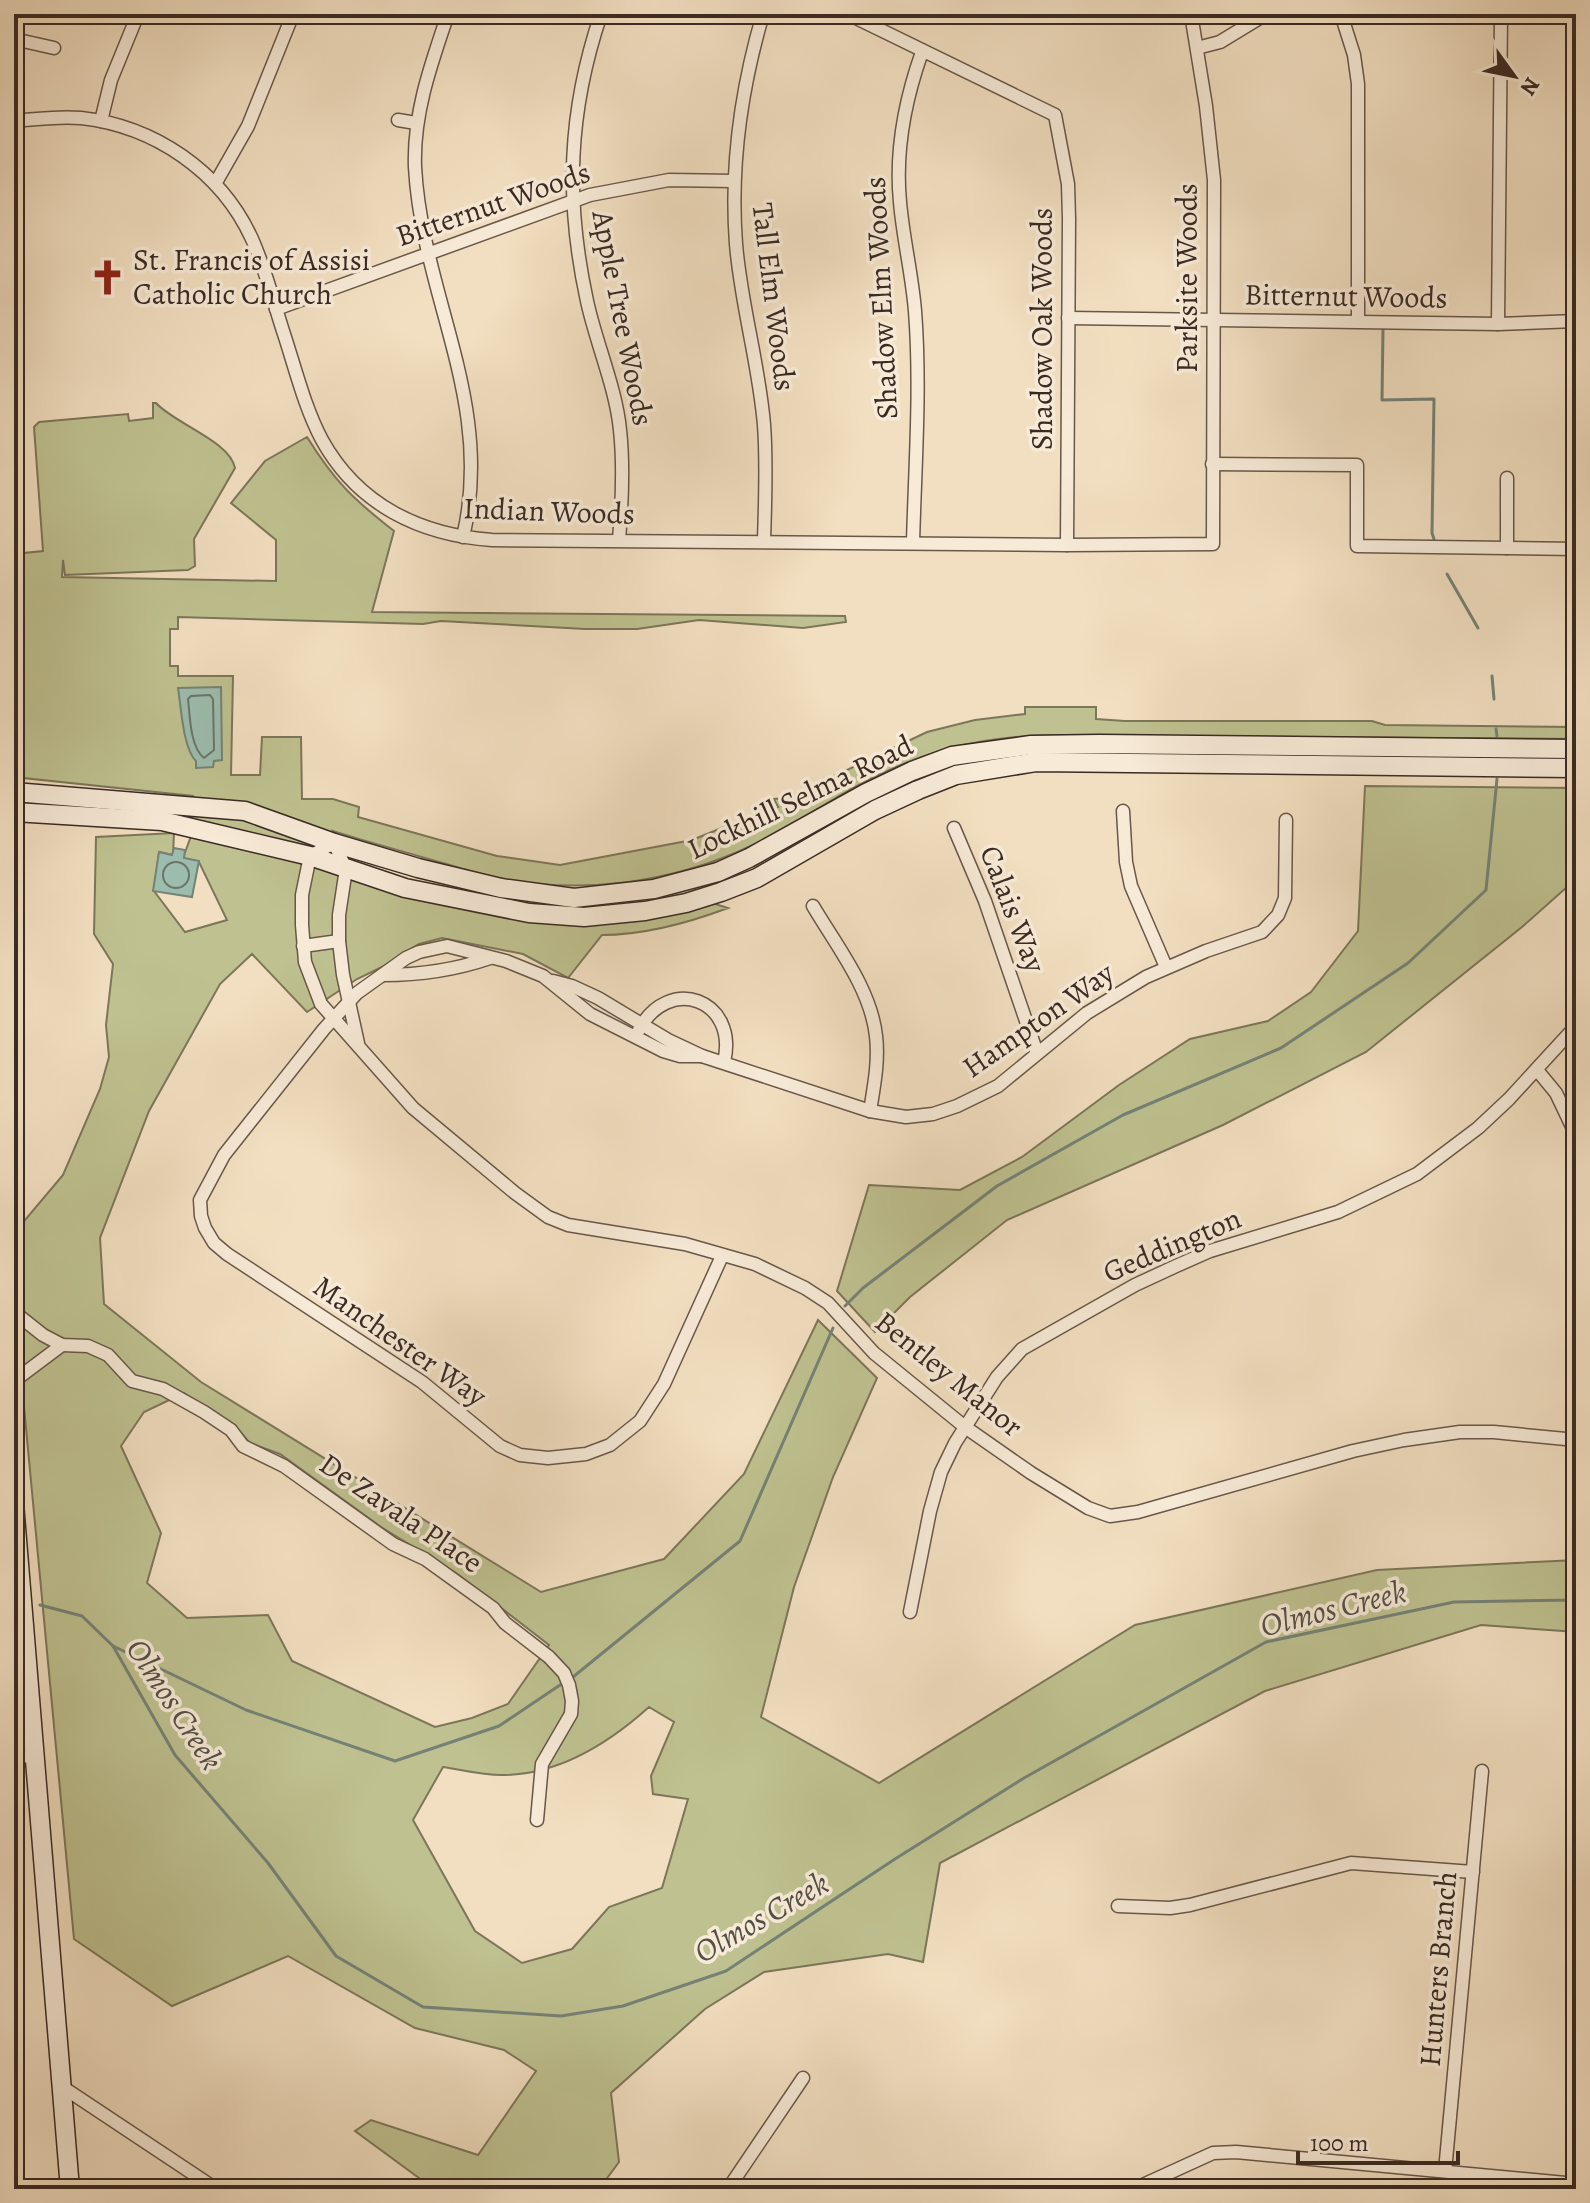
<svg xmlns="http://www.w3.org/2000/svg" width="1590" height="2203" viewBox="0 0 1590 2203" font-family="Alegreya,serif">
<rect width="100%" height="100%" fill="#f2dfc1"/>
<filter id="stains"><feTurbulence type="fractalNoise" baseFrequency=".0025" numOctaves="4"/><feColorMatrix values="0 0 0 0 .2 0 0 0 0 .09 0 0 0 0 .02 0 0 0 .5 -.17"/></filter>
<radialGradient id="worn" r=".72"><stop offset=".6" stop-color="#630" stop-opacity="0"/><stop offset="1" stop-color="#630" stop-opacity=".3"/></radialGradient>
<g fill="#bfc190" stroke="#7c765a" stroke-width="2" fill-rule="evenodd">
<path d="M153 403H156C175 424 230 441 235 468L194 539 195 566 188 570 65 575 63 560 62 577 276 581V540L231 503 265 461 307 437C335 482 353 499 394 531L372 612 845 616 846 622 803 628 699 620 637 629H585L441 621 423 624 178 617V629H170V666H178V676H233L231 775H260L262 737H301L302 799H333L359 807 358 817 497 856 560 865 692 840 744 819 748 824 778 807 774 799 788 798 927 732 975 720 1025 714V707H1096V719L1125 721H1372L1385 725 1576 727V739L1060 735C978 735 917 752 846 792 814 810 784 831 751 846 671 883 583 895 497 878 475 873 454 866 432 860 399 850 366 842 333 831L358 879 498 914 709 902 728 908C688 923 645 935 602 935L568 978 523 954 442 938 419 944 384 966 357 979 307 1012 252 954 220 984 149 1111 100 1238 104 1304 201 1382 541 1592 664 1559 744 1474 818 1320 877 1378 833 1477 794 1587 761 1717 879 1783 1135 1625 1377 1570 1576 1560V1632L1481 1625 1265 1691 940 1863 923 1962 888 1954 764 1972 705 2009 611 2093 619 2162 599 2189H434L355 2131 371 2120 478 2155 536 2071 504 2050 415 2028 288 1956 172 2006 74 1939 14 1300V1233L63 1175 100 1089 109 1057 106 1025 113 964 94 934 96 837 174 833 173 855 159 852 154 891 185 932 227 920 199 862 183 858 191 836 193 796 14 777V554L43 551 34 427 39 422 128 414 129 421 153 418ZM184 1393 238 1430 250 1443 280 1454 381 1527 456 1573 549 1645 508 1704 472 1718 435 1727 292 1661 268 1615 187 1618 147 1583 161 1533 121 1446 144 1412ZM649 1707 674 1722 651 1776 653 1794 688 1799 662 1888 609 1907 572 1949 522 1963 475 1931 413 1820 443 1767C463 1770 485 1776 505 1775 561 1774 609 1743 649 1707Z"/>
<path d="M1365 786 1576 788V879L1522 927 1366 1052 1223 1125 1007 1220 910 1297 875 1332 837 1291 869 1185 960 1190 1022 1157 1119 1085 1190 1039 1268 1021 1311 992 1358 931Z"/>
</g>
<g fill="#9cbdae" stroke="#758276" stroke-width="2">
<path d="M221 687 222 760 214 761 213 767 196 768V761C183 749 181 706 178 688Z"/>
<path d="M174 848 185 850 184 858 199 861 192 897 153 891 159 852 172 855Z"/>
</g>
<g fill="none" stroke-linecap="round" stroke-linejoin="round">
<g stroke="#6b7468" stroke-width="2">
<path d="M210 695 213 699 214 750 204 758C190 747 190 716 188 699L191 696Z"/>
<circle cx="176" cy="875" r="13"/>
</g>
<g stroke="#758276" stroke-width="3">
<path d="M1383 329 1382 400 1434 399 1432 533 1434 539"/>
<path d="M1447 574 1478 628"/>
<path d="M1492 676 1494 699"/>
<path d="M1496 729 1497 736"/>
<path d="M845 1306 863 1288 997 1186 1123 1115 1281 1048 1408 963 1486 890 1497 779"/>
<path d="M40 1605 82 1616 113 1646 175 1755 268 1863 336 1956 423 2007 561 2016 623 2006 726 1971 895 1859 1024 1778 1266 1642 1454 1602 1576 1600"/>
<path d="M113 1646 246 1710 395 1761 499 1726 560 1685"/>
<path d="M573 1677 740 1541 833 1328"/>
</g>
<defs>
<g id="street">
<path d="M448 14C431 64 413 114 415 167 422 296 495 403 463 537"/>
<path d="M601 14C568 112 565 200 587 301 596 343 616 388 620 430 624 466 622 504 619 540"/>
<path d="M763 14C741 89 730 165 736 244 741 305 759 364 764 425 767 464 765 503 764 541"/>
<path d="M848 14 1055 115 1068 184 1069 219 1067 545"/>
<path d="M1341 14 1354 55 1358 84V321"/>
<path d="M14 39 54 48"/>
<path d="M1197 48 1220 42 1266 14"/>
<path d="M398 120 416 123"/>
<path d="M14 121C36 119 59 116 81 118 154 126 221 171 252 239 265 268 273 300 283 331 295 367 304 406 322 440 358 505 420 535 492 540L1067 545 1213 544 1214 180 1206 106 1191 14"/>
<path d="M101 121 111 80 138 14"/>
<path d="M215 184 248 126 293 14"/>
<path d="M276 309 590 195 669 180 734 181"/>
<path d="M1068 318 1498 324 1576 321"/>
<path d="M1498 324 1501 14"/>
<path d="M1212 464 1357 465V546L1576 549"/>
<path d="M913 543C915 466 921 388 915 311 912 274 903 238 900 202 895 151 905 100 922 52"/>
<path d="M1507 548V478"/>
<path d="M1123 811 1126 862 1131 886 1166 967"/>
<path d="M954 828 985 901 1037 1053"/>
<path d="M813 906C836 945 871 989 876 1036 879 1061 874 1086 870 1111"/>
<path d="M303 946 339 941"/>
<path d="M383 975C420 975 455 970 490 958"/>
<path d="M553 981 572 986 598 998 668 1040 702 1056 870 1111 906 1117 933 1114 957 1106 998 1086 1087 1013 1146 977 1206 951 1262 932 1278 915 1285 898 1286 820"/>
<path d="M639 1030C668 974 739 999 724 1062"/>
<path d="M358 1043 343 975 339 941V915L346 869 334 843 310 856 302 895V925L305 962 321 1004 413 1108 515 1193 548 1217 568 1225 685 1244 755 1264 805 1288 828 1303 874 1353 965 1427 1031 1473 1088 1508 1110 1516 1138 1512 1353 1451 1404 1440 1460 1432H1494L1576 1440"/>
<path d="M702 1056H680L663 1051 590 1014 543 976 506 961 447 946 419 952 406 958 357 993 324 1029 224 1155 200 1200 201 1216 205 1228 214 1243 227 1254 422 1382 500 1446 520 1455 548 1458 586 1454 610 1445 640 1421 664 1384 722 1256"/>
<path d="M1537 1070 1556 1093 1576 1135"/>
<path d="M14 1312 43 1335 62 1345 88 1346 108 1355 132 1381 163 1389 204 1412 231 1430 243 1446 284 1466 393 1544 425 1559 493 1608 505 1623 549 1657 564 1673 569 1685 572 1701 571 1714 542 1764 537 1820"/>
<path d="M14 1381 62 1345"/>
<path d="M910 1612 930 1511 941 1472 955 1443 997 1377 1022 1349 1135 1285 1176 1266 1210 1251 1338 1212 1417 1174 1478 1128 1509 1099 1576 1026"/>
<path d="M14 1757 35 1756"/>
<path d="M1118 1906 1170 1908 1190 1905 1351 1863 1473 1872"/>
<path d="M61 2086 216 2189"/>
<path d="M1445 2171 1482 1771"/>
<path d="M728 2189 803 2078"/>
<path d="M1134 2189 1213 2153 1236 2152 1576 2184"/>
</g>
<g id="secondary">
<path d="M14 792 245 811 334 843 418 868 501 888 574 898 654 889 718 872 749 858 866 793 912 771 952 756 1031 745 1099 744 1576 749"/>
<path d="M14 812 162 821 310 856 405 888 529 913 584 917 645 911 686 903 721 892 757 878 875 810 918 790 956 775 1036 762 1576 768"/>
<path d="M14 1503 70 2189"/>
</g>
</defs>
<use href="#street" stroke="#68574a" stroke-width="15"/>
<use href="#secondary" stroke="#3a2a23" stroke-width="21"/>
<use href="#street" stroke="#f7ead7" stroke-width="12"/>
<use href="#secondary" stroke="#f7ead7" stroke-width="18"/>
</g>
<defs>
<symbol id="church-bare" viewBox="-9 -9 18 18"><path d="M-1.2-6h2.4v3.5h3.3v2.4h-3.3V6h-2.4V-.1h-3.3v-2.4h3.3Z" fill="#8f2418" stroke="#f7ead7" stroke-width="2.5" paint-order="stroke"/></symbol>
</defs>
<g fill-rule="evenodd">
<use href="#church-bare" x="82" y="252" width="51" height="51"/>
</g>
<g text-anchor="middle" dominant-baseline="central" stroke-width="7" stroke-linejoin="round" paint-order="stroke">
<g font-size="30" fill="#3a2a23" stroke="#f7ead7">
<text transform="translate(493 204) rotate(-19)">Bitternut Woods</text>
<text transform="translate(1187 278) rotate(-90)">Parksite Woods</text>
<text transform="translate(1346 296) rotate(1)">Bitternut Woods</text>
<text transform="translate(774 297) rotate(83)">Tall Elm Woods</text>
<text transform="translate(881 298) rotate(-93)">Shadow Elm Woods</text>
<text transform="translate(623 318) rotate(79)">Apple Tree Woods</text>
<text transform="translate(1042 329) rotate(-90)">Shadow Oak Woods</text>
<text transform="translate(549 511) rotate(2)">Indian Woods</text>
<text transform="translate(800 797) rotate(-26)">Lockhill Selma Road</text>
<text transform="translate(1013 909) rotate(69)">Calais Way</text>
<text transform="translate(1038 1020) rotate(-35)">Hampton Way</text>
<text transform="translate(1172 1245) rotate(-23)">Geddington</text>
<text transform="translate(400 1341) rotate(35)">Manchester Way</text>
<text transform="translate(949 1374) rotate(39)">Bentley Manor</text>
<text transform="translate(401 1513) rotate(34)">De Zavala Place</text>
<text transform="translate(1438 1969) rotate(-85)">Hunters Branch</text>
</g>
<g font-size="30" fill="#3a2a23" stroke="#f7ead7" text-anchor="start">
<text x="133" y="260">St. Francis of Assisi<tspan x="133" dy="34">Catholic Church</tspan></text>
</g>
<g font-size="32" font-style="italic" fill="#524f46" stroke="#f7ead7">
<text transform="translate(1333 1608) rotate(-14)">Olmos Creek</text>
<text transform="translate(175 1704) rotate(57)">Olmos Creek</text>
<text transform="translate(761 1917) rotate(-30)">Olmos Creek</text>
</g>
</g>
<rect width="1590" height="2203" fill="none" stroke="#f2dfc1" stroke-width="48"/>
<rect x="16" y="16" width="1558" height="2171" fill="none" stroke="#3a2a23" stroke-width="4"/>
<rect x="24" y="24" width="1542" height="2155" fill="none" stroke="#3a2a23" stroke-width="2"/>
<g transform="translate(1514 76) rotate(123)" stroke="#f7ead7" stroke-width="6" paint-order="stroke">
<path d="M0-6L14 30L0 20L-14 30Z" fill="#3a2a23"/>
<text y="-12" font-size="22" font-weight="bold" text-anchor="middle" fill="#3a2a23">N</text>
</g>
<path d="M1298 2151v12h160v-12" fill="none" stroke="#3a2a23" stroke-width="4"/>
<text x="1310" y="2151" font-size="24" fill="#3a2a23" stroke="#f7ead7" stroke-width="6" paint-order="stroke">100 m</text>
<rect width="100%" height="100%" filter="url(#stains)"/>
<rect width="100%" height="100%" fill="url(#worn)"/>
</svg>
